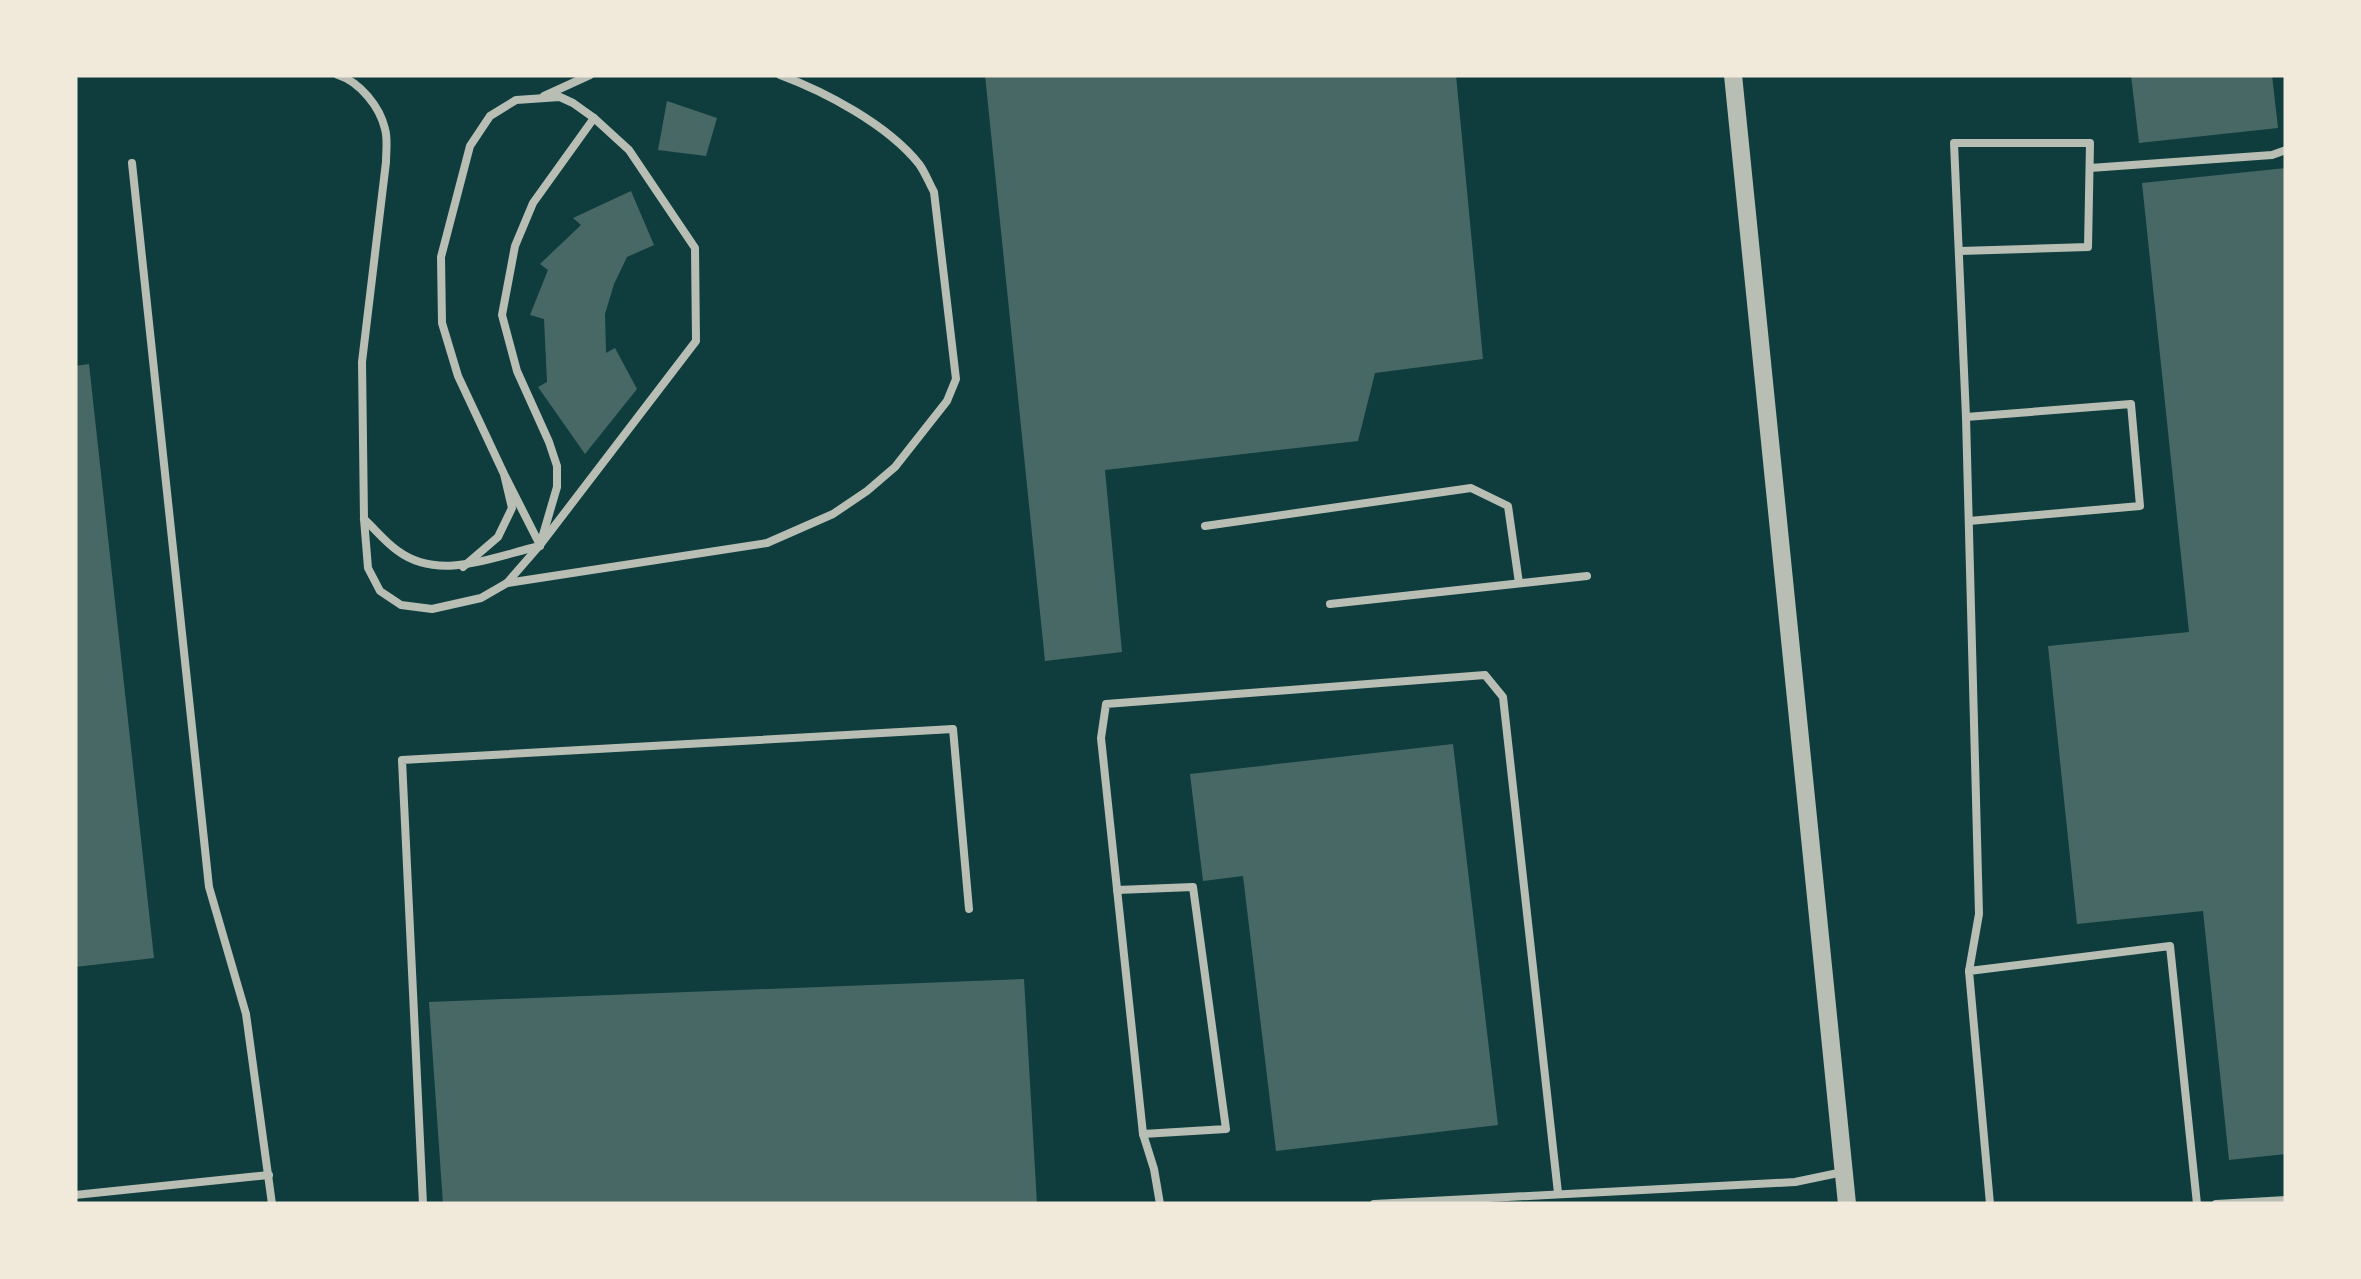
<svg xmlns="http://www.w3.org/2000/svg" width="2361" height="1279" viewBox="0 0 2361 1279" font-family="Karla,sans-serif">
<rect width="100%" height="100%" fill="#0f3d3e"/>
<g fill="#486865">
<path d="M985 75H1456L1483 359 1375 373 1358 441 1105 470 1122 652 1045 661Z"/>
<path d="M2131 75H2272L2278 128 2139 143Z"/>
<path d="M667 101 717 118 706 156 658 150Z"/>
<path d="M2286 168V1154L2229 1160 2203 911 2077 924 2048 646 2189 632 2142 183Z"/>
<path d="M631 191 654 245 627 257 614 284 605 314 606 353 615 348 637 389 585 454 538 387 547 382 544 319 530 315 548 270 540 264 581 225 573 218Z"/>
<path d="M89 364 154 958 75 967V366Z"/>
<path d="M1453 744 1498 1125 1276 1151 1243 876 1203 881 1190 774Z"/>
<path d="M1024 979 1037 1204H443L429 1002Z"/>
</g>
<g fill="none" stroke-linecap="round" stroke-linejoin="round">
<g stroke="#b8beb3" stroke-width="8">
<path d="M338 75C360 82 380 107 385 129 388 139 386 151 386 162L362 362 364 519 368 568 380 591 401 605 432 609 481 598 507 583 540 545 696 341 695 248 629 150 594 118"/>
<path d="M544 96 590 75"/>
<path d="M132 163 209 887 246 1014 272 1204"/>
<path d="M2090 168 2272 155 2286 150"/>
<path d="M1960 251 2088 247 2090 143H1954L1966 417 1979 914 1969 971"/>
<path d="M1966 417 2131 404 2140 506 1969 521"/>
<path d="M364 519C375 529 385 542 398 551 440 582 495 556 540 546"/>
<path d="M1205 526 1471 488 1508 506 1519 583"/>
<path d="M463 567 498 537 512 508 504 474 458 376 442 323 441 257 470 146 490 116 516 100 560 97 573 103 594 118 533 203 515 246 502 315 517 371 549 442 557 466V487L540 545 504 474"/>
<path d="M507 583 767 543 833 514 867 491 895 467 947 401 956 379 934 192C929 183 925 172 919 164 888 125 826 92 780 75"/>
<path d="M1330 604 1587 576"/>
<path d="M1117 890 1193 887 1226 1129 1143 1134"/>
<path d="M75 1195 269 1175"/>
<path d="M423 1204 402 760 953 729 969 909"/>
<path d="M1160 1204 1154 1169 1143 1134 1101 738 1106 704 1485 675 1503 697 1558 1193"/>
<path d="M1374 1204 1795 1182 1843 1172"/>
<path d="M1990 1204 1969 971 2170 946 2197 1204"/>
<path d="M2216 1204 2286 1200"/>
</g>
<path stroke="#b8beb3" stroke-width="18" d="M1733 75 1847 1204"/>
</g>
<rect width="2361" height="1279" fill="none" stroke="#f1e9da" stroke-width="155"/>
</svg>
